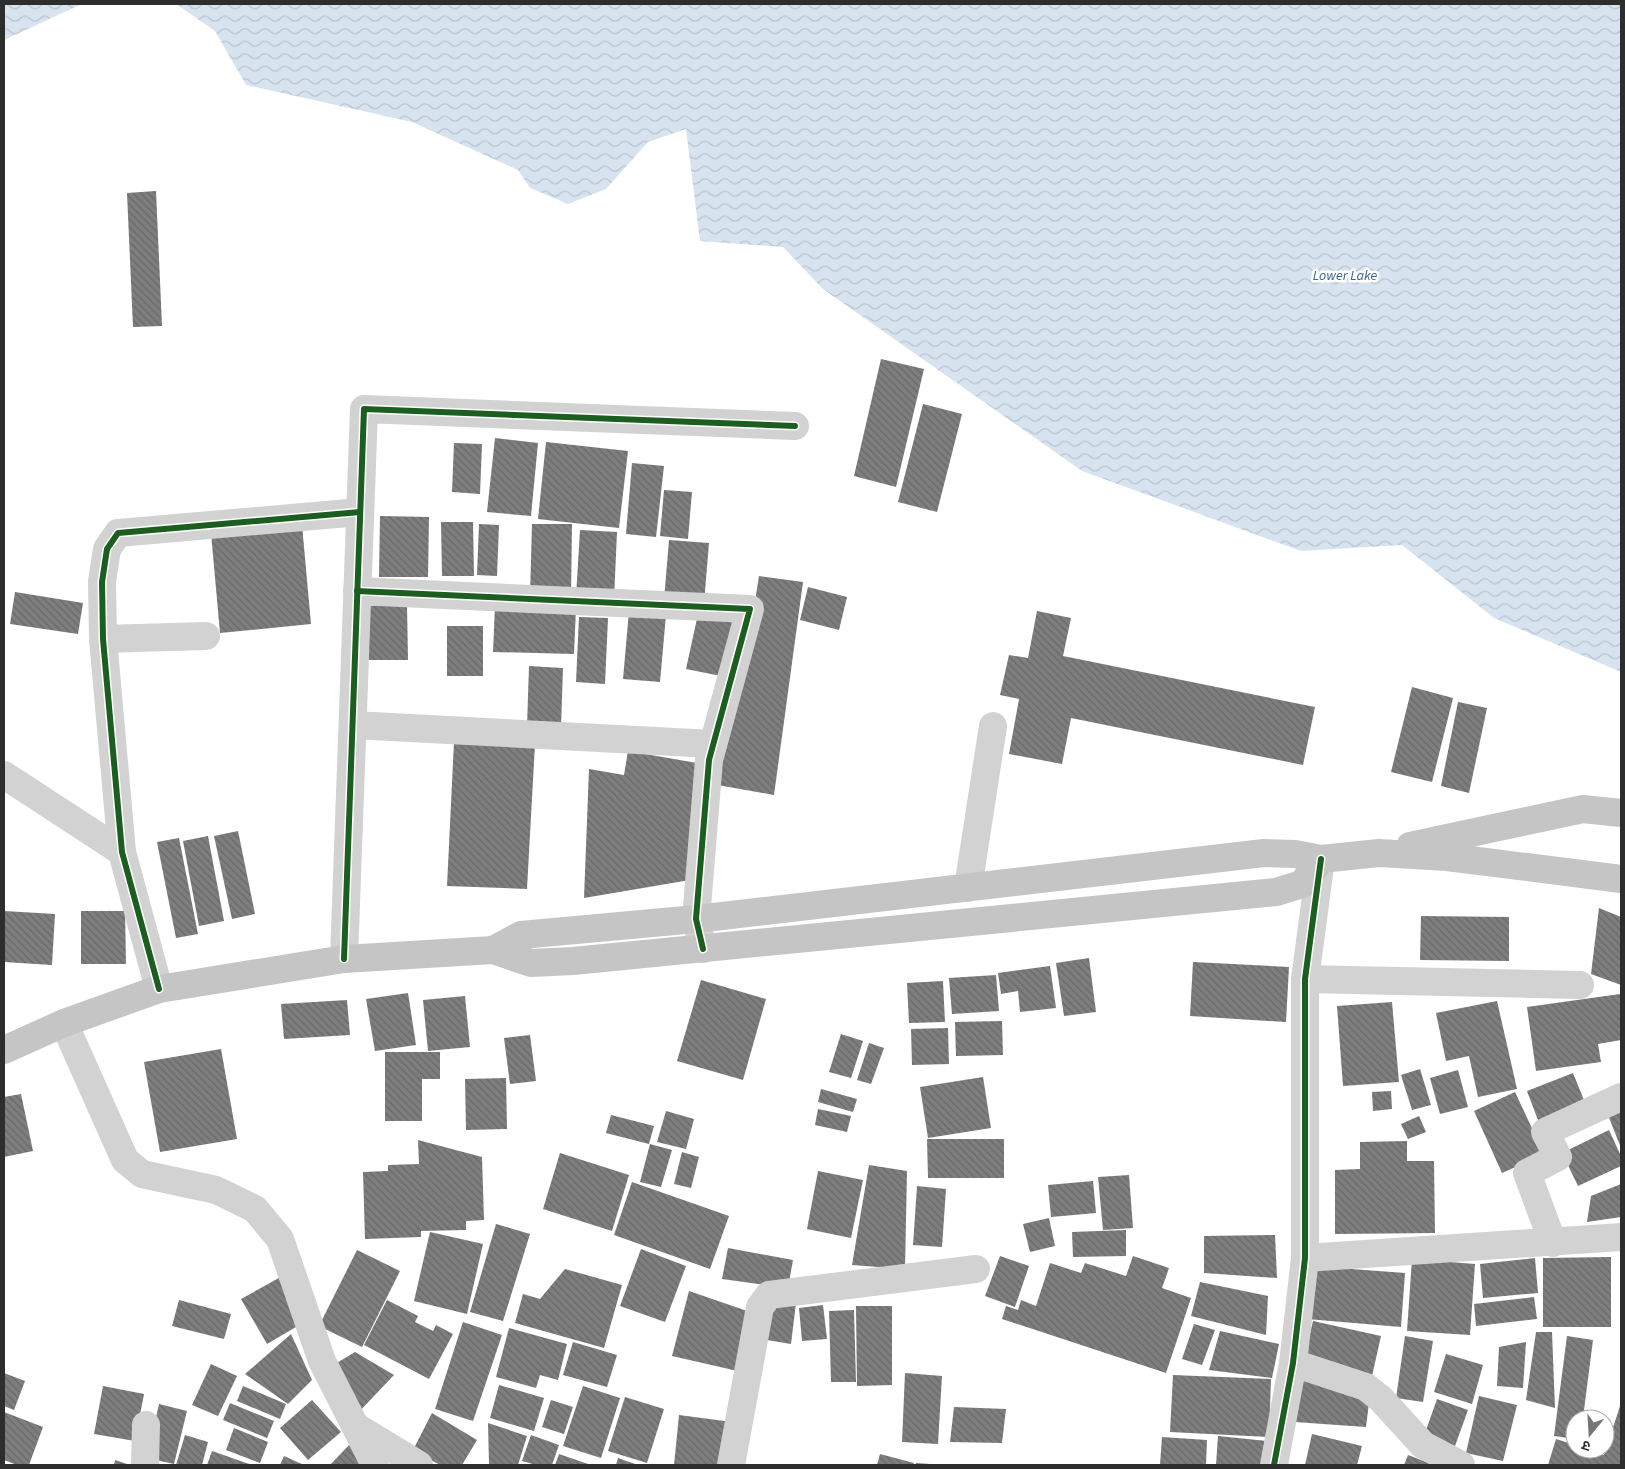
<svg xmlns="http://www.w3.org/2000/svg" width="1625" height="1469" viewBox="0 0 1625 1469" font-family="'Source Sans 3','Noto Sans Devanagari',sans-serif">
<defs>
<pattern id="water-waves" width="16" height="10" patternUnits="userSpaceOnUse" patternTransform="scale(1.25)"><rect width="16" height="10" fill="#d7e4f0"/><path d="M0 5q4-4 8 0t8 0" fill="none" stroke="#b9c4ce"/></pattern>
<pattern id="building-back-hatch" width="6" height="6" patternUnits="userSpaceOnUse" patternTransform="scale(1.25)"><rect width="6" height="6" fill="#7e7e7e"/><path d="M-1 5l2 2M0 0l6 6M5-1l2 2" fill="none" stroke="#686868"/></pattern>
</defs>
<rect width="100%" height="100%" fill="#fff"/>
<g fill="url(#water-waves)">
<path d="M4 4H82L4 40Z"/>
<path d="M176 4H1621V672L1494 618 1402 545 1301 551 1082 471 823 289 783 247 700 241 686 129 648 142 606 189 568 204 530 188 518 170 412 122 246 85 215 31Z"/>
</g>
<g fill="url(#building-back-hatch)">
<path d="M156 191 162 326 133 327 127 193Z"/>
<path d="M881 359 924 369 896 487 854 476Z"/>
<path d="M923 404 962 414 937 512 898 502Z"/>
<path d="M495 438 538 443 531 516 487 512Z"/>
<path d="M546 442 628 451 619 528 538 519Z"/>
<path d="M454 443 482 444 480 494 452 492Z"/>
<path d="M632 463 664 466 656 537 626 534Z"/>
<path d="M664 490 692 492 688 539 660 536Z"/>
<path d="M380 516 429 517 428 577H379Z"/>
<path d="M441 522H473L474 576H442Z"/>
<path d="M479 524 499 525 497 576 477 575Z"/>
<path d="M532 524H572L571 597 530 596Z"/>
<path d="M302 525 311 624 220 633 211 533Z"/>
<path d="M580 530 617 532 614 599 576 597Z"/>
<path d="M669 540 709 543 704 603 664 600Z"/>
<path d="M759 576 803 582 774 795 712 784 742 684Z"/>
<path d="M808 587 847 597 839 630 800 620Z"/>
<path d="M15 592 83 603 78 634 10 624Z"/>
<path d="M407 605 408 660H362L360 606Z"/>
<path d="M495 605 576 608 574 654 493 652Z"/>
<path d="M629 611 666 615 660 682 623 679Z"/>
<path d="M1037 611 1071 618 1063 656 1315 707 1303 765 1071 718 1062 764 1009 754 1019 699 1000 695 1009 655 1028 658Z"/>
<path d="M698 614 737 618 726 677 686 669Z"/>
<path d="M579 617 608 618 605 684 576 682Z"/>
<rect x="447" y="626" width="36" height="50"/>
<path d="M529 666 563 668 561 727 527 726Z"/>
<path d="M1412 687 1453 698 1432 782 1391 772Z"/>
<path d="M1458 702 1487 708 1469 793 1441 786Z"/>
<path d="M454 742 535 744 527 889 447 886Z"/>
<path d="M628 751 697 763 690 880 584 898 589 769 624 775Z"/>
<path d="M238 831 255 914 232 919 214 836Z"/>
<path d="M208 836 224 921 199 926 183 841Z"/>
<path d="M179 838 198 934 176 938 157 842Z"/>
<path d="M1599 908 1621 917V985L1591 974Z"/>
<path d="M4 911 55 914 52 965 4 962Z"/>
<path d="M81 911H125L126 964H81Z"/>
<path d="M1421 916 1509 917V961L1420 960Z"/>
<path d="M1089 958 1096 1012 1064 1016 1056 963Z"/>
<path d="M1193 962 1289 967 1286 1022 1190 1016Z"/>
<path d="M1050 966 1056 1008 1020 1012 1018 991 1001 994 998 973Z"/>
<path d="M996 975 999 1011 952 1014 949 978Z"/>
<path d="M701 980 766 999 743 1080 677 1061Z"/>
<path d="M943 981 945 1022 909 1023 907 983Z"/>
<path d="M408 993 416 1045 375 1051 366 999Z"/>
<path d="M1620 994 1621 1040 1598 1044 1601 1062 1536 1071 1527 1007Z"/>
<path d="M465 996 470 1047 428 1051 423 1000Z"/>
<path d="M347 1000 350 1035 284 1039 281 1004Z"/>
<path d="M1497 1001 1517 1089 1478 1097 1469 1056 1446 1061 1436 1013Z"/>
<path d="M1392 1002 1399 1082 1343 1086 1337 1006Z"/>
<path d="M1002 1021 1003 1055 956 1056 955 1022Z"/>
<path d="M948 1028 949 1064 912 1065 911 1029Z"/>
<path d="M841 1034 863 1041 851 1078 829 1072Z"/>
<path d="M530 1035 536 1081 510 1084 504 1038Z"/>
<path d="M869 1043 884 1048 871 1084 857 1080Z"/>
<path d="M221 1049 237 1139 160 1152 144 1062Z"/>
<path d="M385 1052H440V1079H422V1121H385Z"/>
<path d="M1420 1069 1431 1105 1412 1110 1401 1075Z"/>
<path d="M1458 1070 1468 1107 1440 1114 1430 1078Z"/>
<path d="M1573 1073 1588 1110 1541 1128 1527 1091Z"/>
<path d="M983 1077 991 1128 928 1138 920 1087Z"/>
<path d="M506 1078 507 1129 466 1130 465 1079Z"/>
<path d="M821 1089 857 1099 853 1112 818 1102Z"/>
<path d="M1391 1091 1392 1109 1373 1111 1372 1092Z"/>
<path d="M1515 1092 1544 1154 1502 1173 1474 1111Z"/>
<path d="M21 1094 33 1151 4 1157V1097Z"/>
<path d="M818 1109 851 1116 847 1132 815 1125Z"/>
<path d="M1621 1110V1148L1608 1115Z"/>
<path d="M666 1111 694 1119 686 1149 657 1142Z"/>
<path d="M611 1115 654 1126 649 1144 606 1133Z"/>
<path d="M1419 1116 1426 1132 1408 1139 1401 1124Z"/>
<path d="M1609 1130 1621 1156V1166L1578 1186 1562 1153Z"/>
<path d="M927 1139H1004V1178H928Z"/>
<path d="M418 1140 482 1157 484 1220 466 1221V1230L421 1231V1237L365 1239 363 1172 388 1171V1165L419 1164Z"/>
<path d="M1407 1141V1161H1434L1435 1233 1335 1234V1170L1360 1169V1142Z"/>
<path d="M650 1144 672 1150 661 1187 640 1182Z"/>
<path d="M682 1152 699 1157 691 1188 674 1184Z"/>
<path d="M560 1153 629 1175 612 1231 543 1209Z"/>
<path d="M869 1165 907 1171 905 1269 852 1265Z"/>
<path d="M818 1171 863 1180 851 1238 807 1229Z"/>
<path d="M1129 1175 1133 1228 1103 1230 1098 1177Z"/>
<path d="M1093 1181 1096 1213 1051 1217 1048 1185Z"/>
<path d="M632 1182 729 1216 710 1269 614 1235Z"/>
<path d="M1621 1184V1217L1587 1222 1591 1196Z"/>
<path d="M917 1186 946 1189 942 1247 913 1245Z"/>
<path d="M1049 1218 1055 1246 1030 1252 1023 1224Z"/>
<path d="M496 1224 530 1234 503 1321 470 1312Z"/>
<path d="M1126 1230V1256L1073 1257 1072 1232Z"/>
<path d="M430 1232 483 1244 467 1314 414 1301Z"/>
<path d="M1275 1235 1277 1278 1204 1273V1236Z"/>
<path d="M728 1248 793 1260 788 1288 722 1279Z"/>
<path d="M641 1249 686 1266 665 1322 620 1306Z"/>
<path d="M357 1250 400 1271 362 1347 319 1326Z"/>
<path d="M1000 1256 1029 1266 1015 1307 985 1296Z"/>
<path d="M1133 1256 1169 1268 1162 1288 1191 1298 1166 1373 1002 1319 1006 1306 1018 1310 1021 1300 1036 1306 1050 1263 1081 1273 1085 1263 1126 1276Z"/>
<path d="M1611 1257V1327H1543V1258Z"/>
<path d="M1535 1258 1538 1293 1483 1298 1480 1264Z"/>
<path d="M1412 1259 1475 1264 1470 1335 1407 1331Z"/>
<path d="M1311 1266 1405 1273 1401 1327 1307 1319Z"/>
<path d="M565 1269 622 1285 604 1348 515 1323 523 1294 540 1299Z"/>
<path d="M286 1274 296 1327 267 1344 241 1299Z"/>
<path d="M1200 1282 1268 1296 1266 1335 1191 1316Z"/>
<path d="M689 1291 753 1313 742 1372 672 1356Z"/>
<path d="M1534 1297 1537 1319 1476 1326 1474 1304Z"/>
<path d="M773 1299 796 1303 791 1344 767 1340Z"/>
<path d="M179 1300 231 1314 224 1339 172 1326Z"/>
<path d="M387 1300 418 1316 415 1322 433 1331 436 1325 453 1334 429 1379 364 1345Z"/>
<path d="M823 1305 827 1339 802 1341 799 1308Z"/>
<path d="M856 1306H892V1385L857 1386Z"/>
<path d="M854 1310 856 1382H831L829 1311Z"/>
<path d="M1313 1321 1381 1336 1372 1376 1304 1360Z"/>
<path d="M463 1322 502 1335 473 1421 435 1409Z"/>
<path d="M1194 1324 1215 1330 1202 1365 1182 1359Z"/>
<path d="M509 1328 567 1344 558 1380 540 1375 536 1388 496 1377Z"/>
<path d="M1220 1331 1279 1344 1272 1378 1209 1370Z"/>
<path d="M1536 1332H1552L1555 1408 1526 1400Z"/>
<path d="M291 1334 312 1380 288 1404 245 1374Z"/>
<path d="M1405 1336 1433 1341 1423 1402 1396 1398Z"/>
<path d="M1567 1336 1593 1340 1584 1410 1599 1412 1598 1419H1575V1439L1554 1436Z"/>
<path d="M573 1342 617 1355 607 1387 563 1375Z"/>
<path d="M1526 1342 1523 1388 1497 1386 1499 1347Z"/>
<path d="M355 1352 394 1375 357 1414 330 1367Z"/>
<path d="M1446 1354 1483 1365 1472 1404 1434 1392Z"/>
<path d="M211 1364 237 1376 218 1416 192 1405Z"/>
<path d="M4 1373 25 1381 14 1410 4 1406Z"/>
<path d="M905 1373 942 1376 938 1444 902 1442Z"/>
<path d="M1173 1375 1271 1379 1269 1437 1170 1432Z"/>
<path d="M1301 1377 1370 1395 1366 1427 1295 1422Z"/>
<path d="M499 1385 544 1398 534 1431 490 1418Z"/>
<path d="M103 1386 144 1394 135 1441 94 1434Z"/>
<path d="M243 1386 286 1404 280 1419 237 1401Z"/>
<path d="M583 1386 620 1398 601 1458 563 1446Z"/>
<path d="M1479 1396 1517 1405 1503 1461 1466 1453Z"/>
<path d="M625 1397 664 1409 647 1463 608 1451Z"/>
<path d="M1437 1399 1468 1410 1455 1446 1424 1436Z"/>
<path d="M312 1400 341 1432 308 1460 280 1428Z"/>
<path d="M551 1400 573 1407 564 1434 542 1427Z"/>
<path d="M230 1403 274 1421 267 1438 223 1420Z"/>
<path d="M1621 1403V1465H1548L1556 1439 1575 1445V1449H1586L1604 1455Z"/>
<path d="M159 1404 187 1411 174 1464 147 1458Z"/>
<path d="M954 1407 1006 1409 1002 1443 950 1442Z"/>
<path d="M4 1412 43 1427 29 1465H17L4 1460Z"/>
<path d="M432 1413 477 1440 462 1465H440L413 1450Z"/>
<path d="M679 1415 732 1422 726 1465H674Z"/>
<path d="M488 1423 527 1436 518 1465H489Z"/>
<path d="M234 1428 268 1442 260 1463 226 1450Z"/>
<path d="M1312 1434 1362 1446 1357 1465H1305Z"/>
<path d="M185 1435 208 1442 202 1465H176Z"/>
<path d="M531 1435 559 1445 552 1465H536L522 1461Z"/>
<path d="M1218 1436 1267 1441 1265 1465H1216Z"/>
<path d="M1162 1437 1207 1440 1206 1465H1160Z"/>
<path d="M349 1445 365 1465H330Z"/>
<path d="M212 1451 252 1465H207Z"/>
<path d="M559 1454 591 1465H555Z"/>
<path d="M880 1454 914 1463 913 1465H877Z"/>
<path d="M1408 1455 1434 1465H1404Z"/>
<path d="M284 1456 304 1465H280Z"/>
<path d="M618 1458 638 1465H616Z"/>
<path d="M115 1460 130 1465H114Z"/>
<path d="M916 1463 930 1464V1465H916Z"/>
</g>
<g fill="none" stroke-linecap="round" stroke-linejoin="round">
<g stroke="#d2d2d2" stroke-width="28">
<path d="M357 591 750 609 709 760 696 919 703 949"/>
<path d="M103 639 206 636"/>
<path d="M353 725 713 744"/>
<path d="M4 775 122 852"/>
<path d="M968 888 993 726"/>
<path d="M344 959 364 409 795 426"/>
<path d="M1305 979 1580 985"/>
<path d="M159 989 122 852 103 639 102 582 107 549 118 533 360 512"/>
<path d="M64 1023 125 1160 142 1174 216 1190 255 1209 280 1239 322 1361 375 1465"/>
<path d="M1553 1243 1527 1173 1558 1157 1545 1132 1621 1097"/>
<path d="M1305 1258 1621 1237"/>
<path d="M1293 1363 1366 1387 1381 1399 1423 1445 1461 1465"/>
<path d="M355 1426 419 1465"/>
<path d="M145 1465 146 1425"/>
<path d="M731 1465 760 1307 769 1295 976 1269"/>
<path d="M1274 1465 1293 1363 1305 1258V979L1321 859"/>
</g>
<g stroke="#c5c5c5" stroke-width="28">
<path d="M1410 846 1583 809 1621 813"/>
<path d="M493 950 521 935 696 919 1264 853 1295 854 1321 859 1379 853 1447 857 1621 879"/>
<path d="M4 1050 64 1023 159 989 344 959 493 950 531 963 573 961 1276 892 1302 884 1321 859"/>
</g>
<defs>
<g id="cycleway">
<path d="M357 591 750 609 709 760 696 919 703 949"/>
<path d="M344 959 364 409 795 426"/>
<path d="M159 989 122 852 103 639 102 582 107 549 118 533 360 512"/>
<path d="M1274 1465 1293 1363 1305 1258V979L1321 859"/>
</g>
</defs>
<use href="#cycleway" stroke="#fff" stroke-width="9"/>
<use href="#cycleway" stroke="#1b5e20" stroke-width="6"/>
</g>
<g text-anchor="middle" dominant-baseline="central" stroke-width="5" stroke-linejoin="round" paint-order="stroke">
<g font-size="14" font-style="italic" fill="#3d668d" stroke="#fff">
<text x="1345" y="276">Lower Lake</text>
</g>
</g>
<rect width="1625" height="1469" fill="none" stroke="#2d2d2d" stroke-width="10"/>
<g transform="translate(1590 1434) rotate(198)"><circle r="24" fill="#ffffff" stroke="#ababab"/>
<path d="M0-4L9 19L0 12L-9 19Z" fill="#767676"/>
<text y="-8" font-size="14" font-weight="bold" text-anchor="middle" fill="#2d2d2d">उ</text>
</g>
</svg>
